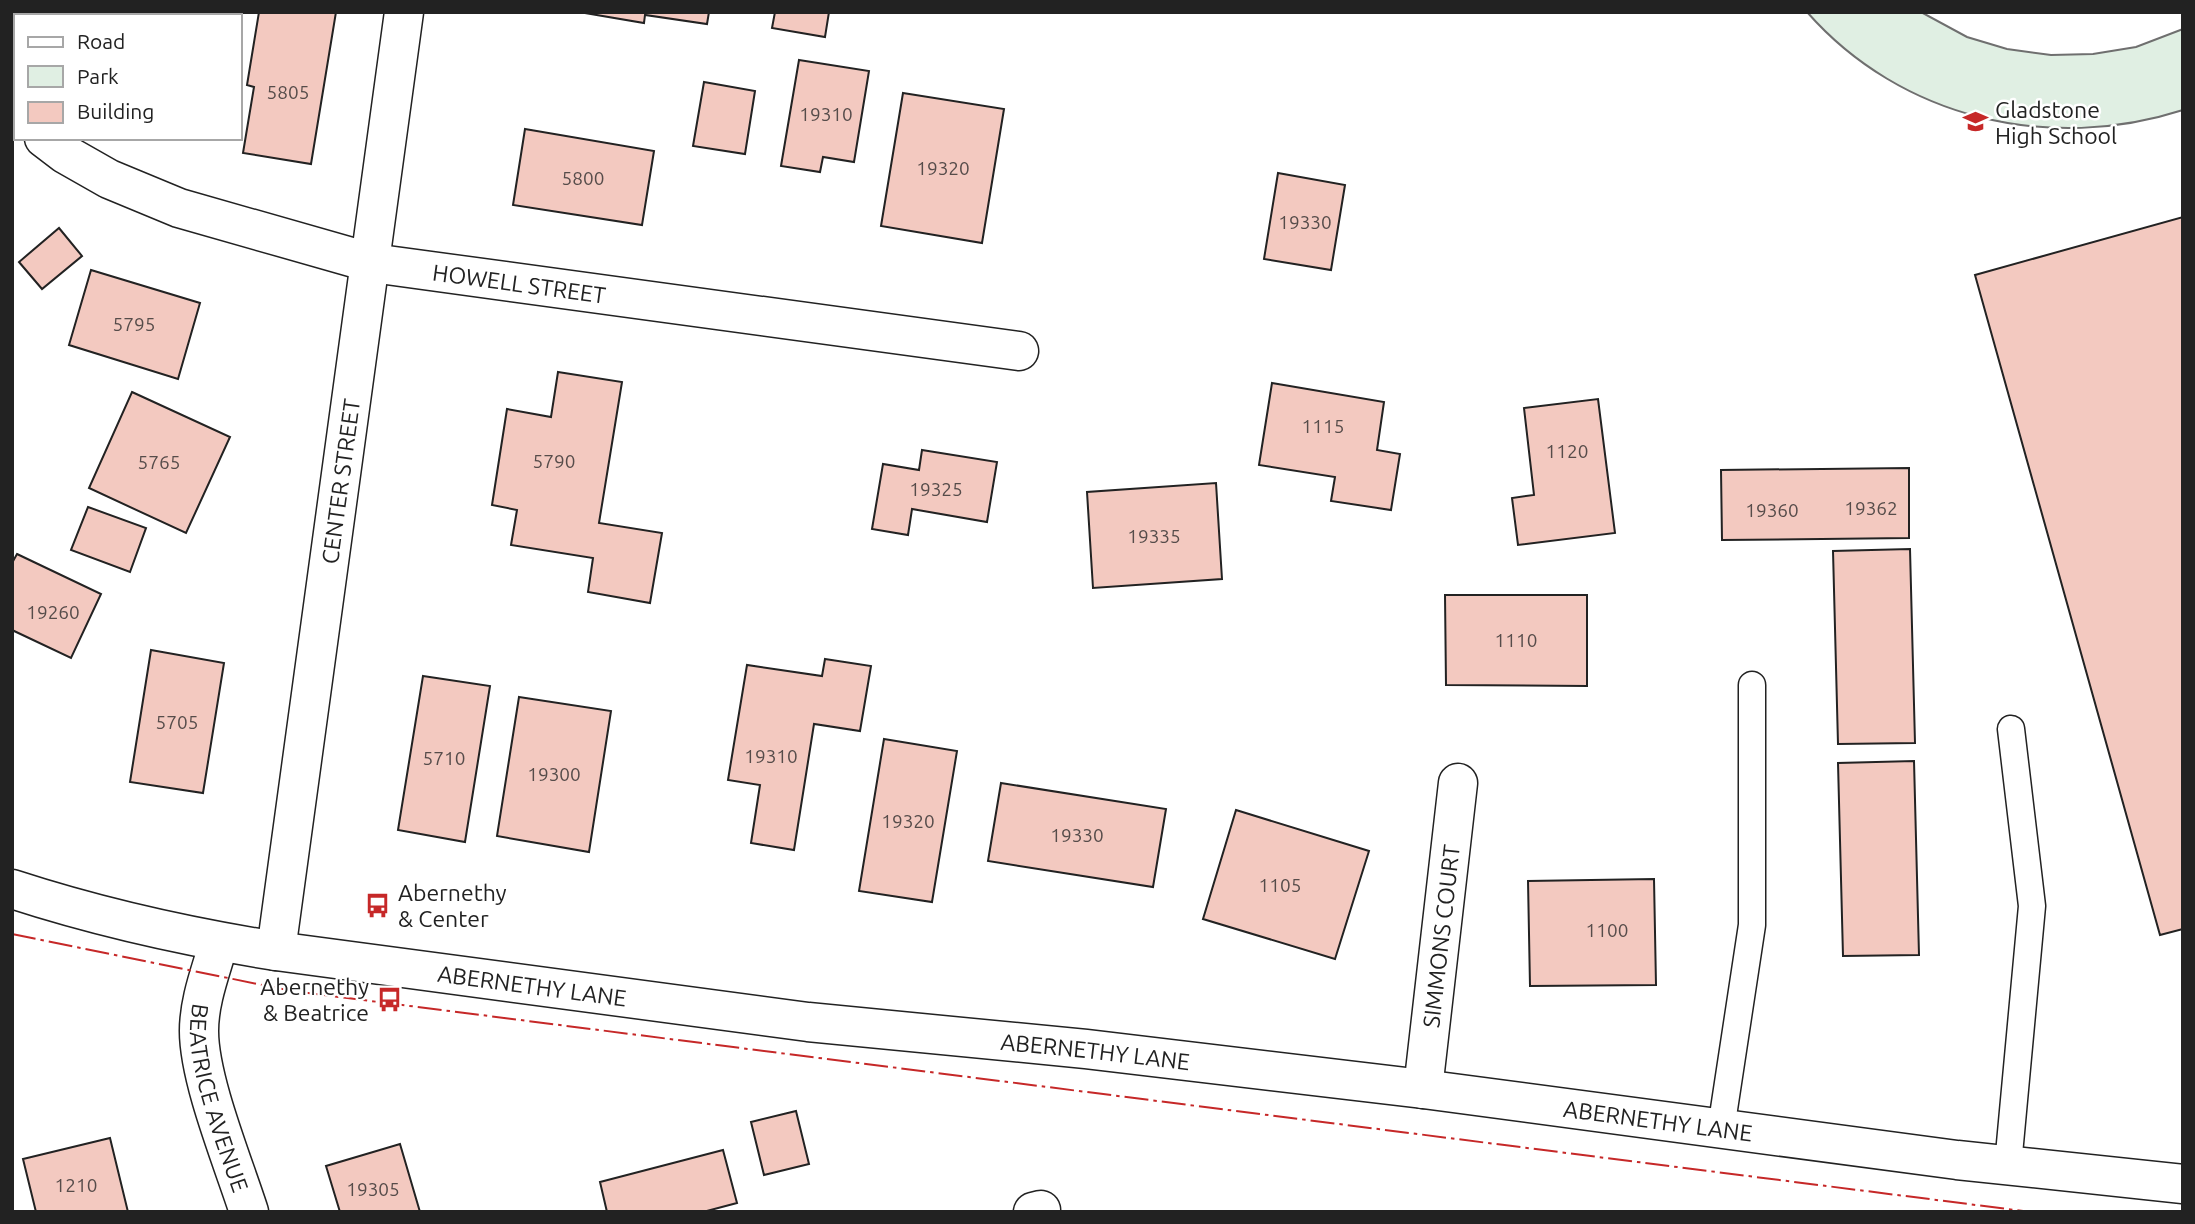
<svg xmlns="http://www.w3.org/2000/svg" width="2195" height="1224" viewBox="0 0 2195 1224" font-family="Ubuntu,sans-serif">
<rect width="100%" height="100%" fill="#fff"/>
<path fill="#e0efe3" stroke="#6f6f6f" stroke-width="2" d="M1807 12H1921L1967 37 2007 49 2051 55 2093 54 2136 47 2183 29V110C2050 153 1901 119 1807 12Z"/>
<g fill="#f3c9c0" stroke="#222" stroke-width="2">
<path d="M259 12H336L311 164 243 153 254 87 247 85Z"/>
<path d="M579 12H709L707 24 645 15 644 23Z"/>
<path d="M775 12H829L825 37 772 28Z"/>
<path d="M799 60 869 71 854 162 823 157 820 172 781 166Z"/>
<path d="M704 82 755 91 745 154 693 146Z"/>
<path d="M903 93 1004 109 982 243 881 226Z"/>
<path d="M525 129 654 151 642 225 513 205Z"/>
<path d="M1278 173 1345 185 1331 270 1264 259Z"/>
<path d="M2183 217V929L2160 935 1975 275Z"/>
<path d="M59 228 82 256 42 289 19 262Z"/>
<path d="M91 270 200 303 178 379 69 345Z"/>
<path d="M558 372 622 382 599 523 662 533 650 603 588 592 593 558 511 545 517 510 492 505 507 409 551 417Z"/>
<path d="M1272 383 1384 402 1377 450 1400 454 1391 510 1331 501 1335 477 1259 465Z"/>
<path d="M132 392 230 437 186 533 89 488Z"/>
<path d="M1598 399 1615 533 1518 545 1512 498 1534 495 1524 408Z"/>
<path d="M922 450 997 462 987 522 912 509 908 535 872 529 883 464 919 470Z"/>
<path d="M1909 468V538L1722 540 1721 470Z"/>
<path d="M1216 483 1222 579 1093 588 1087 492Z"/>
<path d="M88 507 146 528 130 572 71 550Z"/>
<path d="M1910 549 1915 743 1838 744 1833 551Z"/>
<path d="M17 554 101 594 71 658 12 630V563Z"/>
<path d="M1445 595H1587V686L1446 685Z"/>
<path d="M151 650 224 663 203 793 130 782Z"/>
<path d="M825 659 871 666 860 731 814 724 794 850 751 843 760 785 728 780 747 665 822 676Z"/>
<path d="M423 676 490 686 465 842 398 830Z"/>
<path d="M519 697 611 711 589 852 497 836Z"/>
<path d="M884 739 957 751 932 902 859 891Z"/>
<path d="M1914 761 1919 955 1843 956 1838 763Z"/>
<path d="M1001 783 1166 809 1153 887 988 861Z"/>
<path d="M1236 810 1369 851 1335 959 1203 919Z"/>
<path d="M1654 879 1656 985 1530 986 1528 881Z"/>
<path d="M796 1111 809 1164 764 1175 751 1122Z"/>
<path d="M110 1138 128 1212H36L23 1159Z"/>
<path d="M400 1144 420 1212H340L326 1166Z"/>
<path d="M723 1150 737 1203 703 1212H607L600 1182Z"/>
</g>
<g fill="none" stroke-linecap="round" stroke-linejoin="round">
<defs>
<g id="lane">
<path d="M1721 1129 1752 925V685"/>
<path d="M2008 1165 2032 906 2011 729"/>
</g>
<g id="street">
<path d="M12 114 16 117"/>
<path id="s1" d="M44 138 65 154 109 179 179 208 372 263 1019 351"/>
<path id="s2" d="M219 942C211 971 199 1000 199 1031 199 1080 233 1162 249 1212"/>
<path id="s3" d="M276 951 404 12"/>
<path id="s4" d="M1423 1089 1458 783"/>
<path d="M1033 1212 1041 1210"/>
</g>
<g id="secondary">
<path id="s5" d="M12 889C98 917 188 937 276 951L808 1022 1086 1049 1423 1089 1957 1160 2183 1184"/>
</g>
</defs>
<use href="#lane" stroke="#222" stroke-width="29"/>
<use href="#street" stroke="#222" stroke-width="41"/>
<use href="#secondary" stroke="#222" stroke-width="41"/>
<use href="#lane" stroke="#fff" stroke-width="26"/>
<use href="#street" stroke="#fff" stroke-width="38"/>
<use href="#secondary" stroke="#fff" stroke-width="38"/>
<path stroke="#c62828" stroke-width="2" stroke-dasharray="24 5 3.5 5" stroke-linecap="butt" d="M12 934 292 991 2031 1212"/>
</g>
<defs>
<symbol id="school-bare" viewBox="-9 -9 18 18"><path d="M0-5L7-2L0 1L-7-2ZM-4 1L0 2.5L4 1V4Q0 6-4 4Z" fill="#c62828" stroke="#fff" stroke-width="2.5" paint-order="stroke"/></symbol>
<symbol id="bus-bare" viewBox="-9 -9 18 18"><path d="M-5-6H5V4H4V6H2V4H-2V6H-4V4H-5ZM-3.5-4V0h7V-4ZM-3.5 1.2v1.5H-2V1.2ZM2 1.2v1.5H3.5V1.2Z" fill="#c62828" stroke="#fff" stroke-width="2.5" paint-order="stroke"/></symbol>
</defs>
<g fill-rule="evenodd">
<use href="#school-bare" x="1958" y="104" width="35" height="35"/>
<use href="#bus-bare" x="360" y="888" width="35" height="35"/>
<use href="#bus-bare" x="372" y="982" width="35" height="35"/>
</g>
<g text-anchor="middle" dominant-baseline="central" stroke-width="5" stroke-linejoin="round" paint-order="stroke">
<g font-size="19" fill="#564c4a">
<text x="288" y="92">5805</text>
<text x="826" y="114">19310</text>
<text x="943" y="168">19320</text>
<text x="583" y="178">5800</text>
<text x="1305" y="222">19330</text>
<text x="134" y="324">5795</text>
<text x="1323" y="426">1115</text>
<text x="1567" y="451">1120</text>
<text x="554" y="461">5790</text>
<text x="159" y="462">5765</text>
<text x="936" y="489">19325</text>
<text x="1871" y="508">19362</text>
<text x="1772" y="510">19360</text>
<text x="1154" y="536">19335</text>
<text x="53" y="612">19260</text>
<text x="1516" y="640">1110</text>
<text x="177" y="722">5705</text>
<text x="771" y="756">19310</text>
<text x="444" y="758">5710</text>
<text x="554" y="774">19300</text>
<text x="908" y="821">19320</text>
<text x="1077" y="835">19330</text>
<text x="1280" y="885">1105</text>
<text x="1607" y="930">1100</text>
<text x="76" y="1185">1210</text>
<text x="373" y="1189">19305</text>
</g>
<g font-size="23" fill="#222" stroke="#fff" text-anchor="start">
<text x="1995" y="109">Gladstone<tspan x="1995" dy="26">High School</tspan></text>
<text x="398" y="892">Abernethy<tspan x="398" dy="26">&amp; Center</tspan></text>
<text x="369" y="986" text-anchor="end">Abernethy<tspan x="369" dy="26">&amp; Beatrice</tspan></text>
</g>
<g font-size="23" fill="#222" stroke="#fff">
<text stroke="none"><textPath href="#s1" startOffset="502">HOWELL STREET</textPath></text>
<text stroke="none"><textPath href="#s3" startOffset="474">CENTER STREET</textPath></text>
<text stroke="none"><textPath href="#s4" startOffset="154">SIMMONS COURT</textPath></text>
<text stroke="none"><textPath href="#s5" startOffset="530">ABERNETHY LANE</textPath></text>
<text stroke="none"><textPath href="#s5" startOffset="1097">ABERNETHY LANE</textPath></text>
<text stroke="none"><textPath href="#s2" startOffset="161">BEATRICE AVENUE</textPath></text>
<text stroke="none"><textPath href="#s5" startOffset="1664">ABERNETHY LANE</textPath></text>
</g>
</g>
<rect width="2195" height="1224" fill="none" stroke="#222222" stroke-width="28"/>
<rect x="14" y="14" width="228" height="126" fill="#ffffff" stroke="#a7a7a7" stroke-width="2"/>
<rect x="28" y="37" width="35" height="10" fill="#ffffff" stroke="#a7a7a7" stroke-width="2"/>
<text x="77" y="49" font-size="21" fill="#222222">Road</text>
<rect x="28" y="66" width="35" height="21" fill="#e0efe3" stroke="#a7a7a7" stroke-width="2"/>
<text x="77" y="84" font-size="21" fill="#222222">Park</text>
<rect x="28" y="102" width="35" height="21" fill="#f3c9c0" stroke="#a7a7a7" stroke-width="2"/>
<text x="77" y="119" font-size="21" fill="#222222">Building</text>
</svg>
